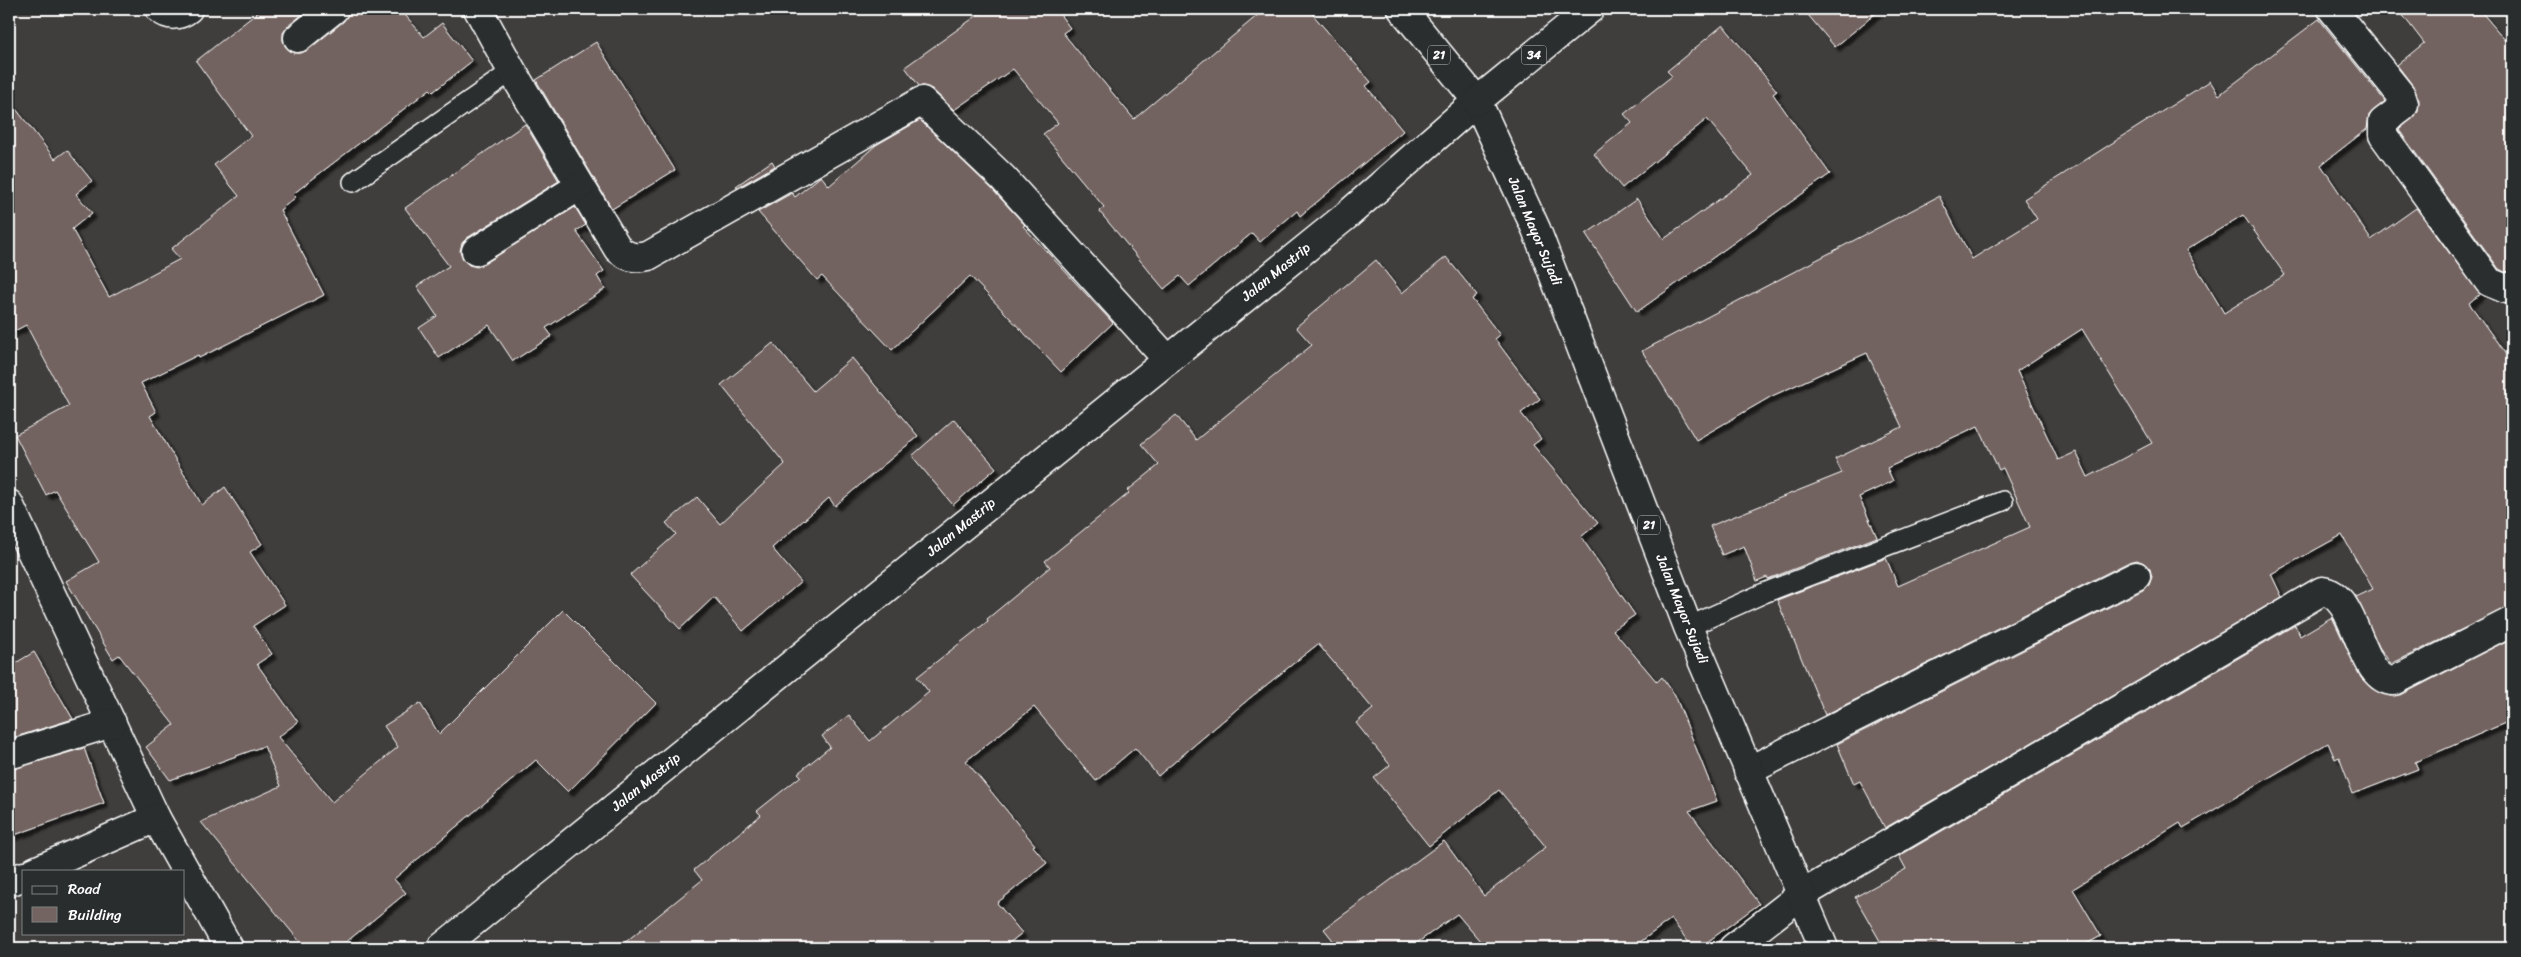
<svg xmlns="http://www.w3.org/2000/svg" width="2521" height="957" viewBox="0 0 2521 957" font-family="Sriracha,sans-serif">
<defs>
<filter id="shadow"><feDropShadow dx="4.5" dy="4.5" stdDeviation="1" flood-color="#0009"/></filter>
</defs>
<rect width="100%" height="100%" fill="#403e3d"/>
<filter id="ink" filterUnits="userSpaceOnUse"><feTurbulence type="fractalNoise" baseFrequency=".02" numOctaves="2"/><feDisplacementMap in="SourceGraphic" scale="10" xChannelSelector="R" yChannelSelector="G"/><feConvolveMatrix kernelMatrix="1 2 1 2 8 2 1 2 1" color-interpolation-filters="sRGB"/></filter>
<g filter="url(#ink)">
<g fill="#736461" stroke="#fff" fill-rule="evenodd" filter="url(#shadow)">
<path d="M262 9H309L288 26 283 33V40L286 47 293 53H301L308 50 344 21 349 9H400L424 37 442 23 472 61 433 92 430 89 293 194 296 197 280 210 324 295 199 358 198 355 141 383 156 412 150 416 202 505 225 487 262 544 250 552 285 605 253 626 272 654 257 664 298 722 278 737 332 802 398 747 384 726 420 703 439 734 563 610 656 703 568 792 536 760 394 879 406 893 339 948H305L201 822 281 786 264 746 170 780 146 747 174 725 119 655 113 659 66 581 99 562 55 490 46 495 15 435 69 406 26 325 9 334V100L55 159 67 150 92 181 76 194 92 213 72 229 109 297 180 259 171 249 239 196 214 165 251 136 196 61Z"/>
<path d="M986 9H1056L1070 28 1063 33 1134 119 1265 9H1308L1371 82 1366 86 1403 131 1300 216 1297 211 1260 242 1252 233 1189 286 1180 276 1164 289 1099 211 1104 207 1043 134 1058 123 1013 69 954 110 932 89 924 86H919L905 67Z"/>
<path d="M1803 9H1881L1835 47Z"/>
<path d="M2398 9H2479L2512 48V271L2505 272 2499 269 2399 130 2418 112 2419 100 2413 86 2397 65 2424 43Z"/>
<path d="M2319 19 2385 101 2369 115 2367 129 2321 165 2371 240 2416 208 2480 294 2469 303 2512 363V605L2391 664 2379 647 2356 597 2373 589 2342 535 2271 574 2282 597 1885 828 1860 781 1854 784 1837 744 2143 590 2149 585 2152 577 2150 569 2144 563 2137 560 2129 562 1825 715 1777 600 1886 558 1898 586 2030 527 2003 468 1999 470 1978 426 1887 468 1893 481 1859 497 1877 537 1768 579 1767 577 1757 581 1744 546 1722 555 1710 526 1842 473 1835 459 1902 427 1867 353 1772 396 1696 440 1642 351 1939 196 1972 259 2037 219 2024 199 2210 81 2219 95ZM2243 215 2285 275 2224 313 2186 250ZM2082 329 2152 443 2088 477 2076 452 2058 460 2017 371Z"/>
<path d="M1723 25 1777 91 1773 94 1830 174 1637 312 1586 234 1637 199 1664 239 1753 175 1707 119 1622 188 1594 154 1632 123 1624 114 1672 76 1667 71Z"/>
<path d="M596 42 675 170 612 209 536 80Z"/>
<path d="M920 120 992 189 1025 225 1023 226 1113 323 1061 372 970 276 892 350 822 276 817 280 758 212 792 193 795 197 821 176 829 186 876 145Z"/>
<path d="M525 124 559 181 467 238 462 243 460 251 463 259 469 265 477 267 484 264 575 207 586 225 576 231 604 271 597 276 605 289 546 328 552 336 513 361 489 325 439 358 419 328 437 316 417 286 449 266 405 208Z"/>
<path d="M772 161 775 166 738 187 736 186Z"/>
<path d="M1446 257 1477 295 1472 299 1500 335 1495 339 1540 399 1521 413 1541 439 1533 445 1598 523 1581 537 1635 615 1613 630 1657 682 1662 677 1675 695 1717 801 1689 811 1759 904 1699 948H1693L1671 919 1632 948H1486L1457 914 1410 948H1339L1324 929 1444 841 1484 896 1546 847 1499 790 1429 846 1374 778 1390 765 1356 723 1373 709 1318 644 1250 698 1158 776 1135 748 1096 781 1034 707 966 761 1035 845 1033 846 1047 863 997 903 1022 933 1003 948H618L702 880 694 870 761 815 757 811 801 776 798 773 830 747 822 736 849 715 870 741 929 692 917 677 988 621 987 619 1050 567 1045 561 1129 493 1127 491 1159 465 1141 444 1176 415 1196 440 1312 345 1296 327 1376 260 1402 293Z"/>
<path d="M773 343 813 391 852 358 918 436 835 506 829 498 772 548 801 582 743 631 714 597 680 629 630 575 676 534 666 523 697 497 720 524 785 464 721 385Z"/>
<path d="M954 419 996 468 953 505 912 456Z"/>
<path d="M2332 617 2361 678 2371 688 2390 696 2401 695 2512 638V720L2415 762 2418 769 2353 794 2339 757 2335 759 2328 743 2183 828 2180 823 2073 889 2101 936 2079 948H1884L1855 897 1906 869 1899 856 2295 625 2300 636Z"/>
<path d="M34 652 73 719 9 739V667Z"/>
<path d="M84 748 104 803 9 837V770Z"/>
</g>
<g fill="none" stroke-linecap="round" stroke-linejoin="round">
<defs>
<g id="lane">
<path d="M353 182 512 71"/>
<path d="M1688 627 1764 593 2003 501"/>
</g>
<g id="street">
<path d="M160 9C169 17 179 16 188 9"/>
<path d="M478 9 512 71 618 249C628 257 634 259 648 256L922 101 1003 178 1168 360"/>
<path d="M2332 9 2401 95 2404 104 2403 107 2383 122V135L2489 282 2506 289 2512 286"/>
<path d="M298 38 334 9"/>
<path d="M476 251 580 186"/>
<path d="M9 504 156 818 229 948"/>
<path d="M9 755 112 723"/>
<path d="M1748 771 2136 576"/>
<path d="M35 871 156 818"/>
<path d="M9 882 24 876"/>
<path d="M1733 948 1801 895 2322 591C2359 594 2358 681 2394 681L2512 621"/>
</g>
<path id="secondary" d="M441 948 1346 216 1477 101"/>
<g id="highway">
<path d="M1402 9 1477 101 1536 229 1688 627 1824 948"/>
<path d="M1477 101 1590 9"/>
</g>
</defs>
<use href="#lane" stroke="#fff" stroke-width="22"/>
<use href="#street" stroke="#fff" stroke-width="31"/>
<use href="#secondary" stroke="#fff" stroke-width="31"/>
<use href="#highway" stroke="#fff" stroke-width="31"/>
<use href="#lane" stroke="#2a2d2e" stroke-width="19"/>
<use href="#street" stroke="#2a2d2e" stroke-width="28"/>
<use href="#secondary" stroke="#2a2d2e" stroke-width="28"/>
<use href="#highway" stroke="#2a2d2e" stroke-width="28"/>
</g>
</g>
<g text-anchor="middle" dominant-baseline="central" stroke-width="4" stroke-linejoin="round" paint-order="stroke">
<g fill="#2a2d2e" stroke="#bfc0c0" stroke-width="1">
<rect x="1428" y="45.5" width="22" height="19" rx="4"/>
<rect x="1521.5" y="45.5" width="25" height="19" rx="4"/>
<rect x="1638" y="515.5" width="22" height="19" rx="4"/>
</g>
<g font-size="12" font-weight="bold" fill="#fff">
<text x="1439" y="55">21</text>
<text x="1534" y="55">34</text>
<text x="1649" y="525">21</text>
</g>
<g font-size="14" fill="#fff" stroke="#2a2d2e">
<text transform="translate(1535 231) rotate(67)">Jalan Mayor Sujadi</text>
<text transform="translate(1276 272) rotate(-39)">Jalan Mastrip</text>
<text transform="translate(961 527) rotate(-39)">Jalan Mastrip</text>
<text transform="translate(1682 609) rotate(68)">Jalan Mayor Sujadi</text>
<text transform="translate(646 782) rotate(-39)">Jalan Mastrip</text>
</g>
</g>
<rect width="2521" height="957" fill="none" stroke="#2a2d2e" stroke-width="30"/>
<rect x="15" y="15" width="2491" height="927" fill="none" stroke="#fff" stroke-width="2" filter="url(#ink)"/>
<rect x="22" y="870" width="162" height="65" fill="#2a2d2e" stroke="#7f8182"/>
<rect x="32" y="886" width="25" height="8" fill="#2a2d2e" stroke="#7f8182"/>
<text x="68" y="894" font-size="15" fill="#ffffff">Road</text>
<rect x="32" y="907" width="25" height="15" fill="#736461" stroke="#7f8182"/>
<text x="68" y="920" font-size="15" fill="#ffffff">Building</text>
</svg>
